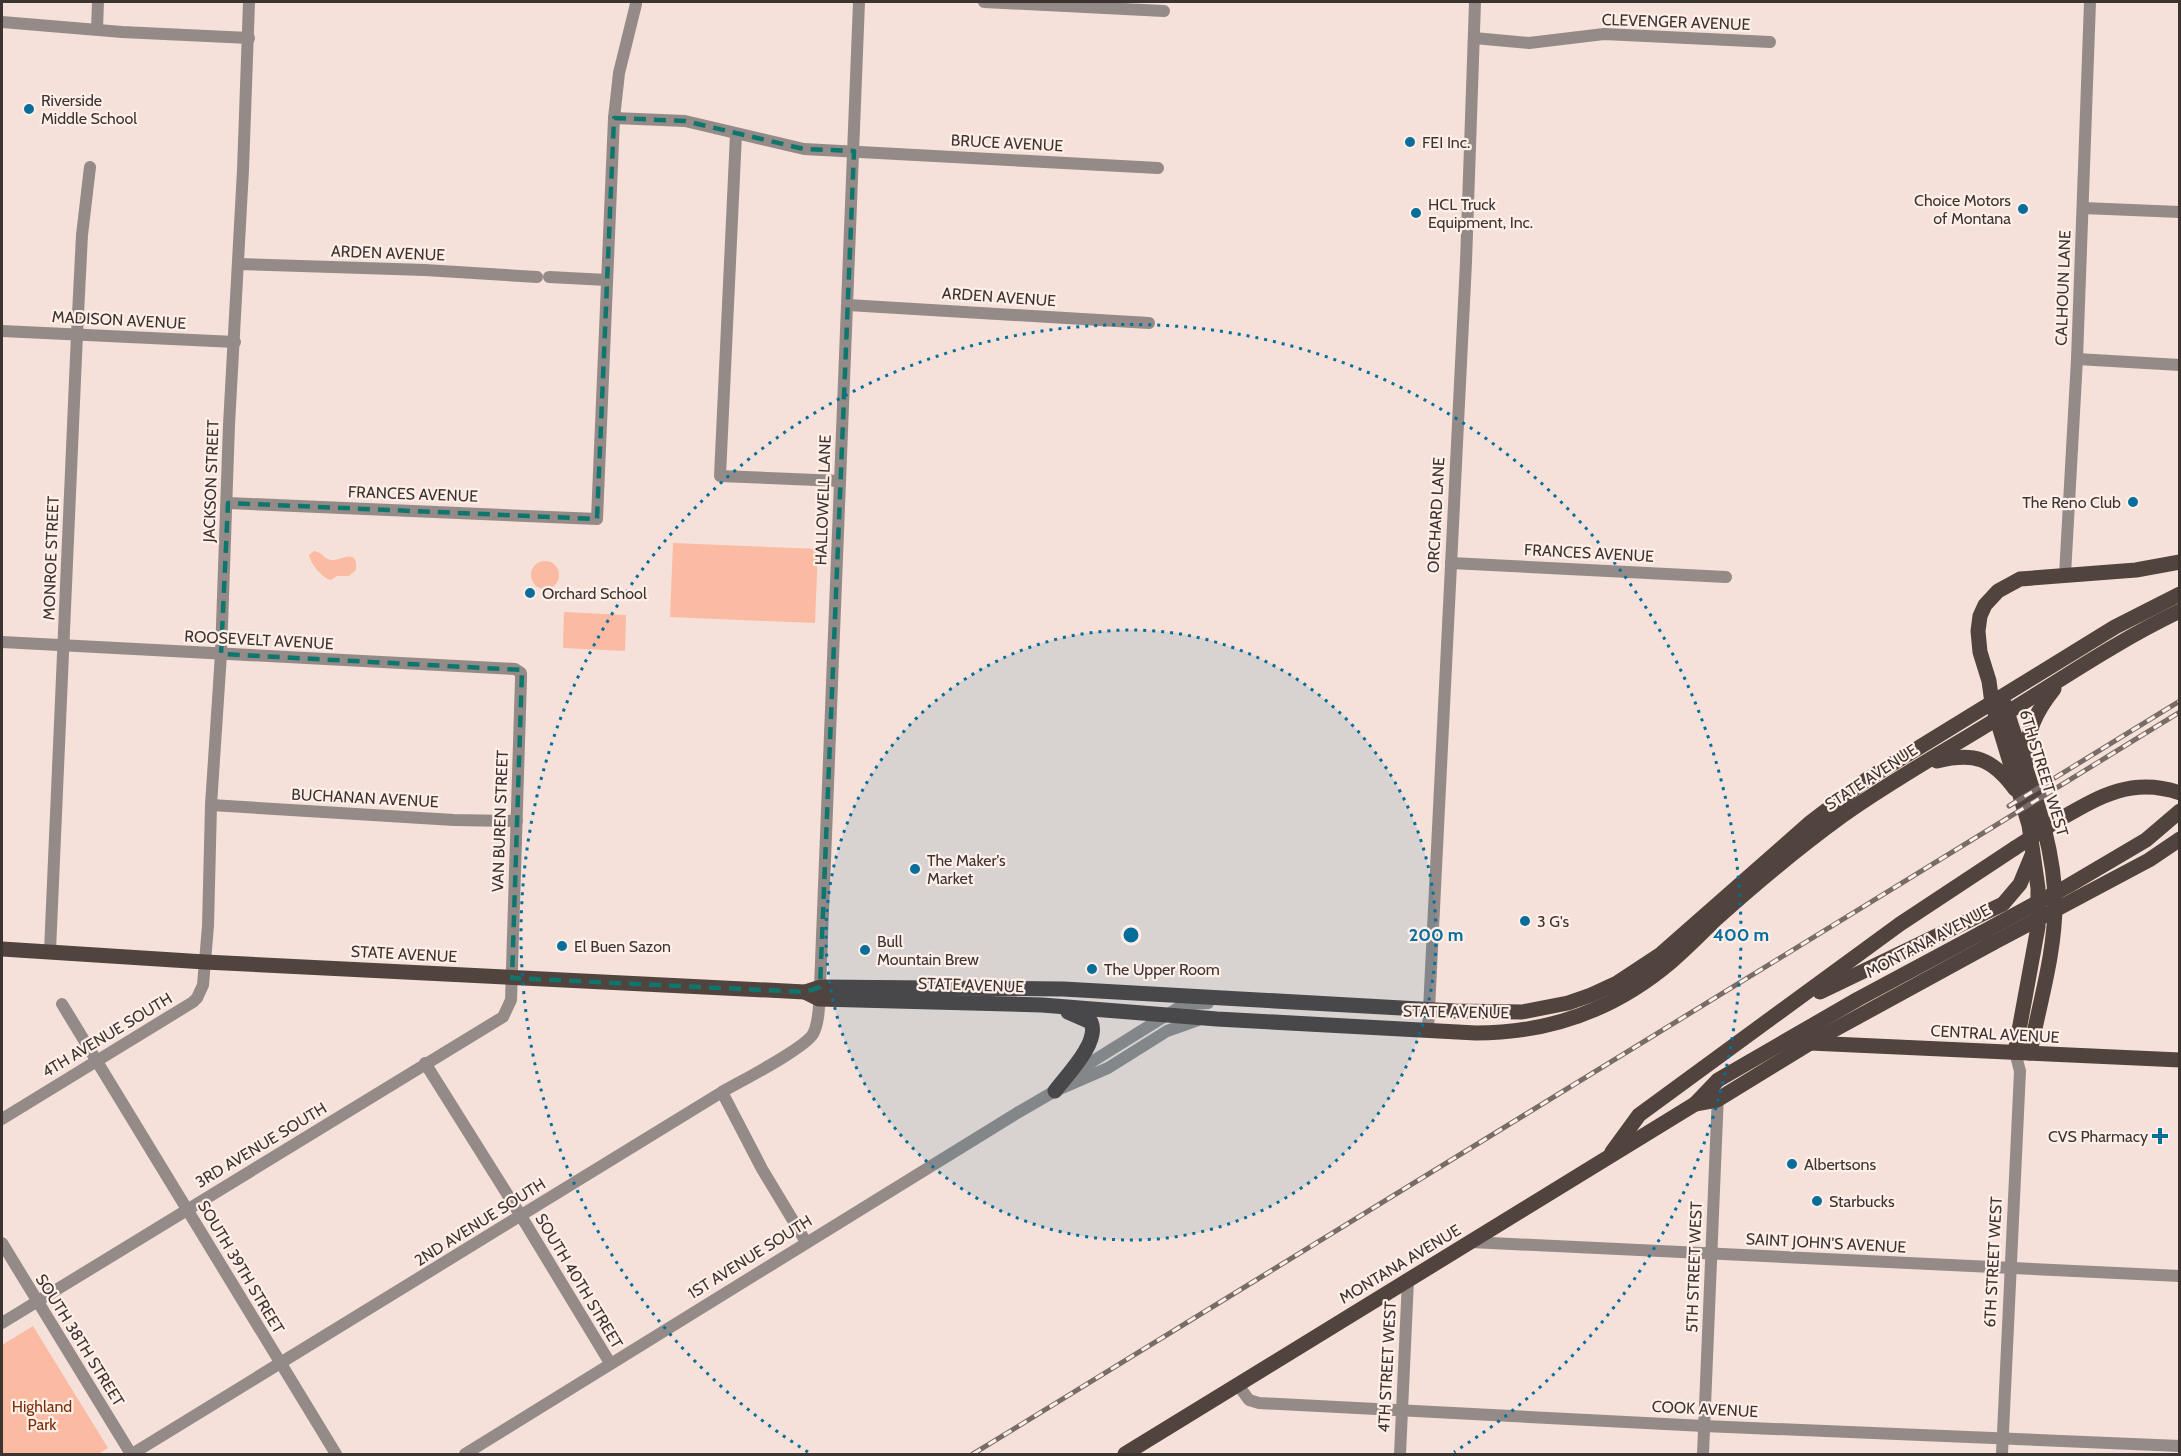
<svg xmlns="http://www.w3.org/2000/svg" width="2181" height="1456" viewBox="0 0 2181 1456" font-family="Cabin,sans-serif">
<rect width="100%" height="100%" fill="#f5e1d9"/>
<g fill="#fabba2">
<path d="M673 543 818 549 815 623 670 617Z"/>
<path d="M314 551C322 552 324 559 331 560 340 562 358 546 356 570L349 576H337L331 580C322 578 310 563 309 555Z"/>
<circle cx="545" cy="575" r="14"/>
<path d="M564 612 626 615 625 651 563 648Z"/>
<path d="M33 1326 108 1448 98 1454H2V1345Z"/>
</g>
<g fill="none" stroke-linecap="round" stroke-linejoin="round">
<g stroke="#948b88" stroke-width="12">
<path d="M984 2 1164 11"/>
<path d="M2 22 122 32 249 38"/>
<path d="M97 29 98 2"/>
<path d="M1474 38 1529 43 1604 34 1770 42"/>
<path d="M614 118 685 121 804 149 1158 168"/>
<path d="M736 134 720 476 840 481"/>
<path d="M2083 208 2180 212"/>
<path d="M238 264 425 270 537 277"/>
<path d="M549 277 607 280"/>
<path d="M848 305 1149 323"/>
<path d="M2 331 235 342"/>
<path d="M2077 359 2180 365"/>
<path d="M228 503 597 519 614 118 619 73 636 4"/>
<path d="M1451 563 1726 577"/>
<path d="M2065 575 2077 359 2090 2"/>
<path d="M2 642 515 669 521 673V679L511 1000 503 1017 2 1323"/>
<path d="M211 805 454 820 517 821"/>
<path d="M50 951 77 334 82 235 90 167"/>
<path d="M62 1004 336 1454"/>
<path d="M1428 1030 1466 262 1475 2"/>
<path d="M425 1063 521 1216 610 1363"/>
<path d="M1070 1079 1093 1061 1178 1008 1193 1004 1208 1003"/>
<path d="M722 1092 762 1169 806 1242"/>
<path d="M2 1119 193 1002 197 998 203 985 208 926 211 805 221 654 229 425 243 170 249 2"/>
<path d="M1471 1242 2180 1276"/>
<path d="M2 1243 131 1454"/>
<path d="M1238 1385 1249 1400 1259 1403 1704 1426 2180 1446"/>
<path d="M132 1454 722 1092C741 1081 804 1049 813 1034 820 1021 819 1001 820 987L859 2"/>
<path d="M465 1454 1017 1113 1055 1091 1108 1068 1167 1031 1198 1020"/>
<path d="M1400 1454 1408 1280"/>
<path d="M1703 1454 1718 1094"/>
<path d="M2002 1454 2020 1071 2015 1052"/>
</g>
<g stroke="#51433e" stroke-width="15">
<path d="M2005 705C2024 769 2055 837 2055 904 2055 954 2039 1004 2030 1053"/>
<path d="M1937 761C1974 752 1992 758 2015 789"/>
<path d="M2026 763C2025 734 2036 711 2054 689"/>
<path d="M2055 822C2097 798 2130 776 2180 793"/>
<path d="M2 949 205 962 805 992 820 987 1063 989 1455 1011 1522 1012 1568 1003 1591 995 1617 983 1661 954 1811 822 1866 780 2115 627 2180 594"/>
<path d="M805 992 819 999 1042 1005 1217 1019 1476 1033C1550 1033 1616 1009 1672 961 1687 948 1701 934 1715 920 1755 884 1798 848 1842 816 1892 780 1947 750 2000 717 2059 681 2117 641 2180 611"/>
<path d="M1820 992 2003 904 2020 884 2032 855"/>
<path d="M1810 1043 2180 1060"/>
<path d="M2015 1052 2038 927V888L2029 825 1992 703 1989 681 1980 652 1978 631 1980 616 1985 605 1998 591 2020 579 2136 570 2180 562"/>
<path d="M1055 1091C1067 1075 1100 1042 1091 1022L1068 1012"/>
<path d="M1695 1104 1717 1100 1810 1043 1993 943"/>
<path d="M1612 1152 1639 1115 1900 924 2015 848"/>
<path d="M1125 1454 1695 1104 1718 1080 1858 999 1981 933"/>
</g>
<defs>
<g id="rail">
<path d="M2009 806 2180 701"/>
<path d="M973 1454 2180 712"/>
</g>
</defs>
<use href="#rail" stroke="#776c67" stroke-width="5"/>
<use href="#rail" stroke="#ffefe8" stroke-width="3" stroke-dasharray="9" stroke-linecap="butt"/>
<g stroke="#51433e" stroke-width="15">
<path d="M2015 848 2055 822"/>
<path d="M1981 933 2068 886 2146 840 2180 811"/>
<path d="M1993 943 2149 860 2180 839"/>
</g>
</g>
<path fill="none" stroke="#0f766e" stroke-width="4.5" stroke-dasharray="12 8" stroke-linejoin="round" d="M614 118 685 121 804 149 854 151 820 987 805 992 512 978 522 670 221 654 228 503 597 519Z"/>
<circle cx="1131" cy="935" r="305" fill="#076e9b" fill-opacity=".12"/>
<g fill="none" stroke="#076e9b" stroke-width="3" stroke-dasharray="3 6">
<circle cx="1131" cy="935" r="305"/>
<path d="M808 1452A610 610 0 1 1 1454 1452"/>
</g>
<g fill="#076e9b" stroke="#ffefe8" stroke-width="2">
<circle cx="29" cy="109" r="6"/>
<circle cx="1410" cy="142" r="6"/>
<circle cx="2023" cy="209" r="6"/>
<circle cx="1416" cy="213" r="6"/>
<circle cx="2133" cy="502" r="6"/>
<circle cx="530" cy="593" r="6"/>
<circle cx="915" cy="869" r="6"/>
<circle cx="1525" cy="921" r="6"/>
<circle cx="562" cy="946" r="6"/>
<circle cx="865" cy="950" r="6"/>
<circle cx="1092" cy="969" r="6"/>
<path d="M2157 1127h6v6h6v6h-6v6h-6v-6h-6v-6h6z"/>
<circle cx="1792" cy="1164" r="6"/>
<circle cx="1817" cy="1201" r="6"/>
</g>
<g text-anchor="middle" dominant-baseline="central" stroke-width="4.5" stroke-linejoin="round" paint-order="stroke">
<g font-size="16" fill="#3c3431" stroke="#ffefe8">
<text transform="translate(1676 22) rotate(2)">CLEVENGER AVENUE</text>
<text transform="translate(1007 143) rotate(3)">BRUCE AVENUE</text>
<text transform="translate(388 253) rotate(2)">ARDEN AVENUE</text>
<text transform="translate(2063 288) rotate(-88)">CALHOUN LANE</text>
<text transform="translate(999 297) rotate(4)">ARDEN AVENUE</text>
<text transform="translate(119 320) rotate(3)">MADISON AVENUE</text>
<text transform="translate(211 481) rotate(-88)">JACKSON STREET</text>
<text transform="translate(413 494) rotate(2)">FRANCES AVENUE</text>
<text transform="translate(823 500) rotate(-88)">HALLOWELL LANE</text>
<text transform="translate(1436 515) rotate(-87)">ORCHARD LANE</text>
<text transform="translate(1589 553) rotate(3)">FRANCES AVENUE</text>
<text transform="translate(51 558) rotate(-88)">MONROE STREET</text>
<text transform="translate(259 640) rotate(3)">ROOSEVELT AVENUE</text>
<text transform="translate(2044 773) rotate(73)">6TH STREET WEST</text>
<text transform="translate(1871 777) rotate(-33)">STATE AVENUE</text>
<text transform="translate(365 798) rotate(3)">BUCHANAN AVENUE</text>
<text transform="translate(500 821) rotate(-88)">VAN BUREN STREET</text>
<text transform="translate(1928 941) rotate(-28)">MONTANA AVENUE</text>
<text transform="translate(404 954) rotate(3)">STATE AVENUE</text>
<text transform="translate(971 985) rotate(2)">STATE AVENUE</text>
<text transform="translate(1456 1012) rotate(1)">STATE AVENUE</text>
<text transform="translate(1995 1034) rotate(3)">CENTRAL AVENUE</text>
<text transform="translate(107 1035) rotate(-31)">4TH AVENUE SOUTH</text>
<text transform="translate(261 1145) rotate(-31)">3RD AVENUE SOUTH</text>
<text transform="translate(480 1222) rotate(-32)">2ND AVENUE SOUTH</text>
<text transform="translate(1826 1243) rotate(3)">SAINT JOHN'S AVENUE</text>
<text transform="translate(750 1257) rotate(-32)">1ST AVENUE SOUTH</text>
<text transform="translate(1993 1262) rotate(-87)">6TH STREET WEST</text>
<text transform="translate(1400 1264) rotate(-31)">MONTANA AVENUE</text>
<text transform="translate(241 1267) rotate(59)">SOUTH 39TH STREET</text>
<text transform="translate(1694 1267) rotate(-88)">5TH STREET WEST</text>
<text transform="translate(579 1281) rotate(59)">SOUTH 40TH STREET</text>
<text transform="translate(80 1340) rotate(58)">SOUTH 38TH STREET</text>
<text transform="translate(1387 1367) rotate(-87)">4TH STREET WEST</text>
<text transform="translate(1705 1409) rotate(3)">COOK AVENUE</text>
</g>
<g font-size="16" fill="#3c3431" stroke="#ffefe8" text-anchor="start">
<text x="41" y="100">Riverside<tspan x="41" dy="18">Middle School</tspan></text>
<text x="1422" y="142">FEI Inc.</text>
<text x="2011" y="200" text-anchor="end">Choice Motors<tspan x="2011" dy="18">of Montana</tspan></text>
<text x="1428" y="204">HCL Truck<tspan x="1428" dy="18">Equipment, Inc.</tspan></text>
<text x="2121" y="502" text-anchor="end">The Reno Club</text>
<text x="542" y="593">Orchard School</text>
<text x="927" y="860">The Maker's<tspan x="927" dy="18">Market</tspan></text>
<text x="1537" y="921">3 G's</text>
<text x="877" y="941">Bull<tspan x="877" dy="18">Mountain Brew</tspan></text>
<text x="574" y="946">El Buen Sazon</text>
<text x="1104" y="969">The Upper Room</text>
<text x="2148" y="1136" text-anchor="end">CVS Pharmacy</text>
<text x="1804" y="1164">Albertsons</text>
<text x="1829" y="1201">Starbucks</text>
</g>
<g font-size="16" fill="#7a2e06" stroke="#ffefe8">
<text x="42" y="1406">Highland<tspan x="42" dy="18">Park</tspan></text>
</g>
</g>
<circle cx="1131" cy="935" r="9" fill="#076e9b" stroke="#ffefe8" stroke-width="3"/>
<g font-size="18" text-anchor="middle" font-weight="bold" fill="#076e9b" stroke="#ffefe8" stroke-width="4.5" stroke-linejoin="round" paint-order="stroke">
<text x="1436" y="941">200 m</text>
<text x="1741" y="941">400 m</text>
</g>
<rect width="2181" height="1456" fill="none" stroke="#3c3431" stroke-width="6"/>
</svg>
